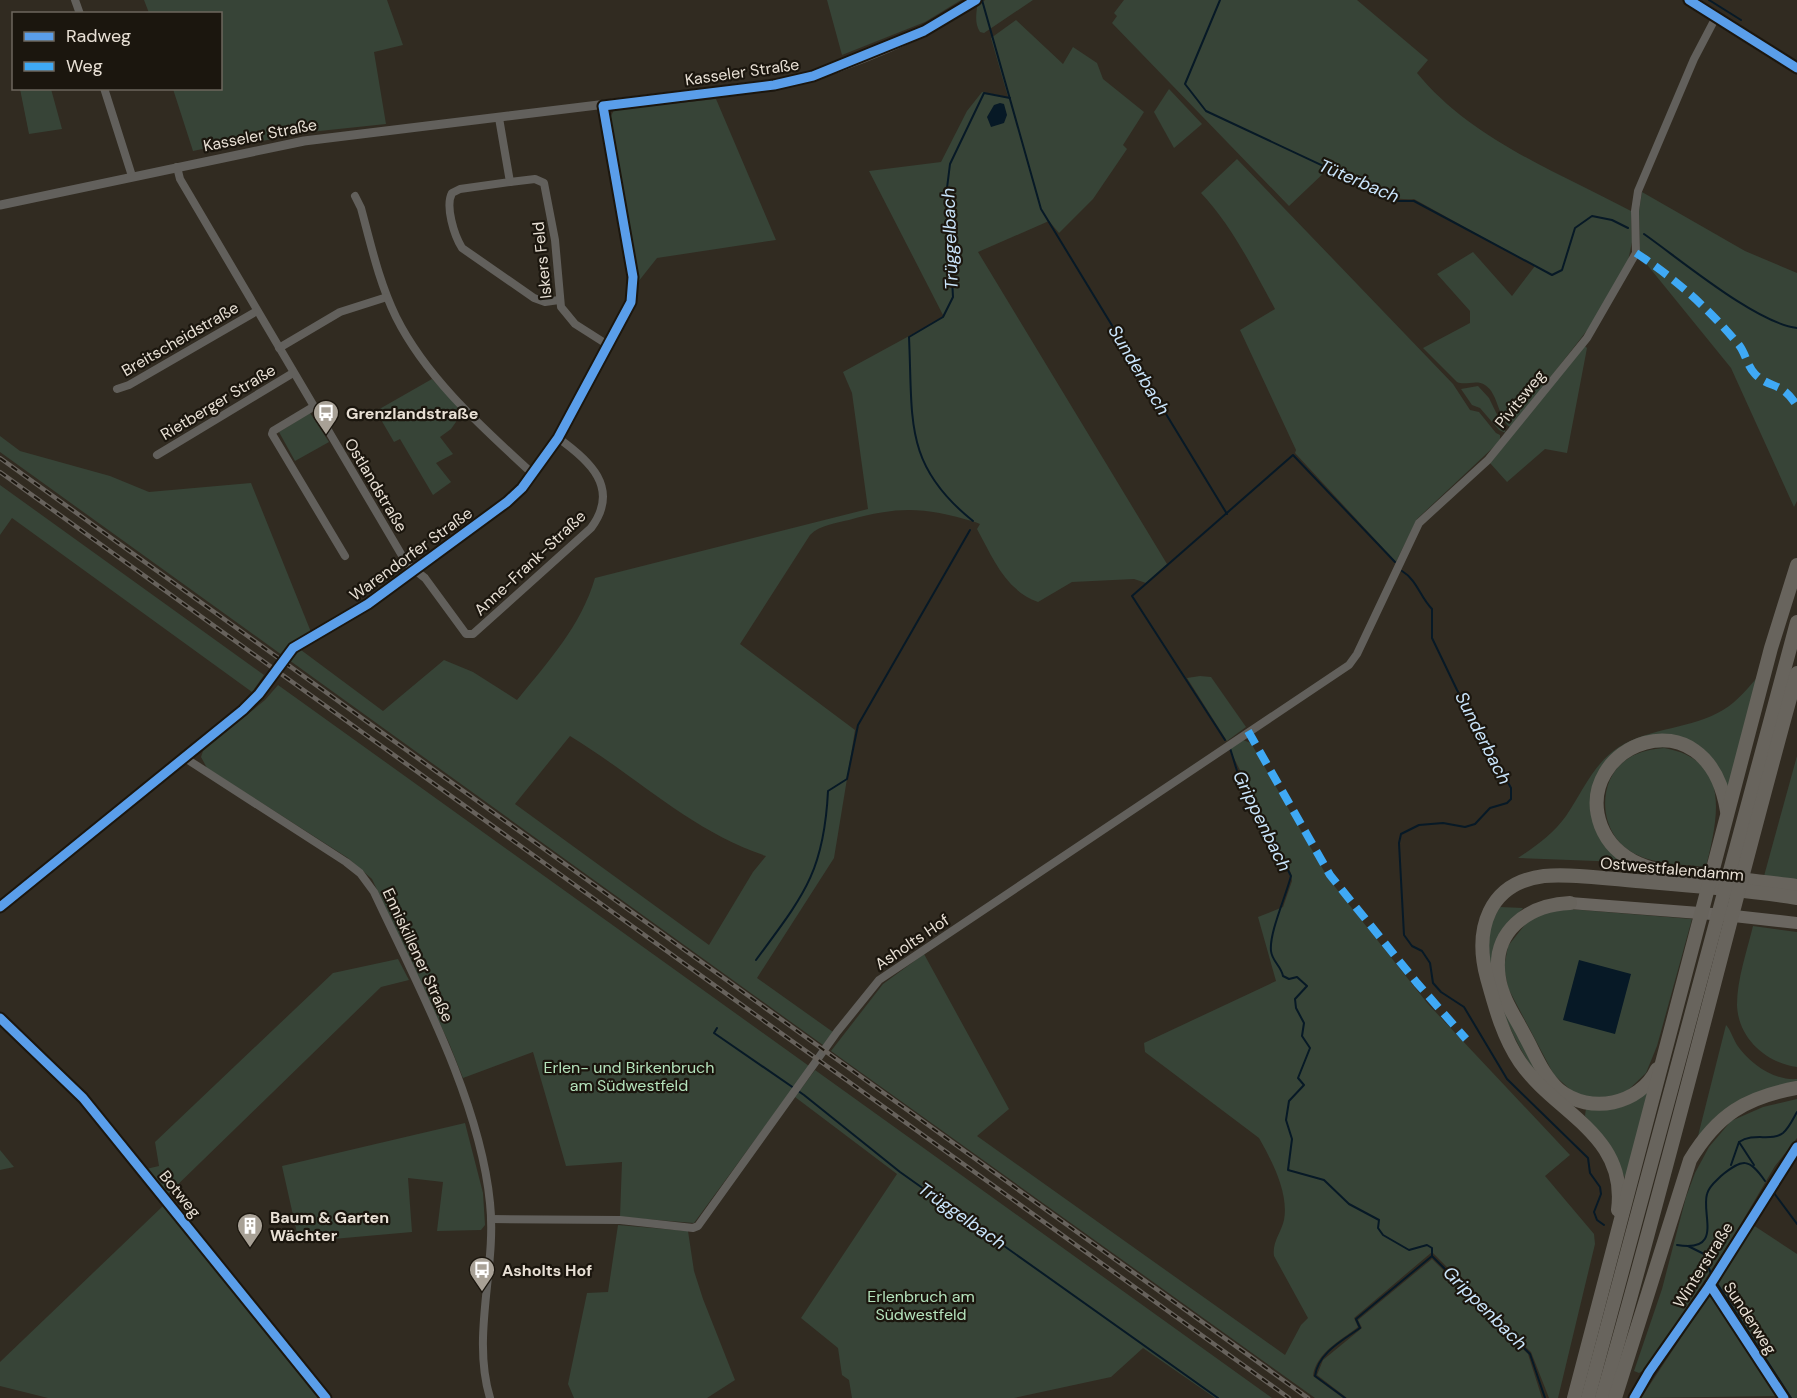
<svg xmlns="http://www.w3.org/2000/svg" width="1797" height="1398" viewBox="0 0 1797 1398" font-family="'DM Sans',sans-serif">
<rect width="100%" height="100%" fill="#312b21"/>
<g fill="#374437" fill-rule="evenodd">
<path d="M144 0H387L403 45 374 52 386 124 310 132 252 143 250 139 193 151 173 89 220 88V14L149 13Z"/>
<path d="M827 0H961L925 22 842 55Z"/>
<path d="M985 0H1033L984 33 980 32C975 24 976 17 977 7Z"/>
<path d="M1124 0H1357L1428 60 1417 73C1471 139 1557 172 1631 211L1632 242 1628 261 1592 324 1511 428C1498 420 1499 394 1485 385 1476 379 1466 386 1457 382L1423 348 1470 323V311L1437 274 1473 252 1512 296 1535 266 1414 199C1385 202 1353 181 1328 169L1289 206 1112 23 1117 16 1114 13Z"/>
<path d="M1016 20 1063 64 1073 47 1097 63 1103 79 1144 112 1123 145 1127 149 1093 199 1059 233 1049 221 978 252 1167 564 1146 583 1134 579 1072 582 1038 602C1005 590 993 558 977 529L980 524 975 522C924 507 900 506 849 520 836 523 820 525 810 535L740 644 855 730 834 858 757 978 833 1032 823 1045 289 660 301 650 383 711 444 660 473 672 517 700C548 662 581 626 595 578L868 509 852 393 843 372 944 317 869 171 941 162 967 111 982 92 1008 97 991 38ZM570 736C636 776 691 831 766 856L753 872 709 945 515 804Z"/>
<path d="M20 89H51L62 129 29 134Z"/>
<path d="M1169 89 1202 124 1174 148 1154 112Z"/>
<path d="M716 99 776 240 657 258 638 282 610 118 614 110Z"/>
<path d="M1237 159 1453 384 1470 410 1479 412 1496 433 1500 435V441L1417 519 1396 562 1295 453 1296 450 1240 330 1275 309C1253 269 1233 227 1201 193Z"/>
<path d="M1642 192 1745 251 1797 273V501L1794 507 1731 368 1640 256 1639 211Z"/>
<path d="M1584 345 1587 348 1567 453 1545 449 1507 482 1490 463Z"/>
<path d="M432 379 463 412 451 429 440 437 453 454 436 463 451 482 433 495 400 439 394 442 376 411Z"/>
<path d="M1478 386 1489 398 1506 433 1499 430 1480 408 1472 405 1461 389Z"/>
<path d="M310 413 329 442 295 461 279 432Z"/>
<path d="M0 436 20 451 110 476 149 492 251 483 311 632 288 645 282 655 0 452Z"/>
<path d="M0 485 264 675 252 692 12 518 0 535Z"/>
<path d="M1760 674 1729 787H1726C1721 769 1711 757 1696 746L1623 749 1593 805 1622 862 1518 858C1536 846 1553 834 1566 816 1583 791 1593 764 1619 747 1651 727 1692 729 1723 710 1738 701 1749 687 1760 674Z"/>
<path d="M1200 676 1211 677 1246 727 1227 741 1187 678Z"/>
<path d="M278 685 809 1066 694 1223 620 1217 622 1162 566 1166 533 1052 463 1078 449 1043 372 879 348 858 207 768 201 757 203 751 265 700Z"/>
<path d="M1243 740 1251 743 1328 878 1428 1004 1570 1155 1545 1176 1594 1234 1595 1244 1558 1398H1549L1531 1352 1432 1252 1354 1318 1358 1327C1341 1340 1316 1353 1313 1376L1343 1398H1315L831 1051 883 984 924 954 1009 1109 977 1136 1285 1355 1301 1325 1308 1318 1274 1256C1272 1242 1281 1233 1284 1220 1289 1193 1272 1161 1259 1138L1145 1052 1144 1043 1276 981 1258 917 1283 907 1292 881 1291 873 1229 748Z"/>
<path d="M1664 748C1732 760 1718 817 1706 867 1681 864 1652 865 1630 851 1598 831 1596 778 1629 758 1640 751 1653 749 1664 748Z"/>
<path d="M1797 756V880L1764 876Z"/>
<path d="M1500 907 1523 908 1510 922 1494 951 1538 1076C1516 1048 1484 978 1487 942 1488 930 1494 917 1500 907Z"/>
<path d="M1569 909 1692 919 1657 1046 1646 1073 1625 1093 1611 1098 1594 1099 1573 1092 1554 1075 1508 988 1504 967 1508 946 1527 922 1545 912Z"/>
<path d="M1753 926 1797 932V1067C1766 1063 1738 1038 1737 1005 1737 979 1747 951 1753 926Z"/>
<path d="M398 959 409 980 381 987 167 1195 146 1169 159 1166 155 1142 333 973Z"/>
<path d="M1726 1025C1730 1029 1733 1038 1737 1045 1749 1063 1774 1081 1797 1079V1084L1779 1087 1697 1140Z"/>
<path d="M815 1070 1272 1398H1215L1143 1348 1111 1377 1014 1398H852L849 1380 842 1375 838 1348 801 1318 897 1174 795 1097Z"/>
<path d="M1649 1090 1626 1180 1606 1139 1585 1116 1586 1108Z"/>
<path d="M1797 1099V1138L1775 1166 1733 1237 1646 1369 1639 1373 1634 1371 1662 1289 1686 1197 1695 1173 1709 1147 1731 1121 1763 1107Z"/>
<path d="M465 1123 483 1193 485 1225 481 1230 437 1231 443 1182 408 1178 412 1232 299 1242 282 1166Z"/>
<path d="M0 1150 14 1167 0 1170Z"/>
<path d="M164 1205 321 1398H48L0 1386V1362Z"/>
<path d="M618 1225 688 1231 694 1271 703 1299 735 1380 707 1398H574L568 1384 587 1293 608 1292Z"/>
<path d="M1753 1225 1797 1254V1398H1789L1716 1288Z"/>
<path d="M1432 1259 1528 1354 1542 1398H1347L1317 1375 1323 1360 1362 1328 1358 1320Z"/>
<path d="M1708 1297H1712L1777 1396 1641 1398Z"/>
</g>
<g fill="#071926">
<path d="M1000 103 1004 104 1007 115 1004 123 991 127 987 117 994 105Z"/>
<path d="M1579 960 1631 974 1615 1034 1563 1020Z"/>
</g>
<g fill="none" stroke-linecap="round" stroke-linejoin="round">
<g stroke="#071926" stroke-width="2">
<path d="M982 0 1041 209 1227 514"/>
<path d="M1220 0 1185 84 1206 111 1398 201H1414L1552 275 1562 270 1575 228 1592 216 1612 220 1628 228"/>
<path d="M1709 0 1741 20"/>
<path d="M1644 234C1681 260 1756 323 1797 328"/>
<path d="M973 521C903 465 913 420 909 337L943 317 953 297 947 188 950 164 984 93 1010 98"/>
<path d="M1402 571C1417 580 1420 597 1432 609V638L1457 690 1511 788V799L1507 803 1490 808 1475 824 1465 827 1443 823 1419 825 1401 834 1399 843 1404 935 1412 946 1422 951 1430 963 1433 983 1441 992 1464 1007 1507 1079 1588 1158 1590 1173 1600 1187 1601 1194 1594 1212 1597 1220 1604 1225"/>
<path d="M1225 740 1132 596 1293 455 1395 562"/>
<path d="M1230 748 1238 774 1291 876C1286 896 1269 933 1271 951 1272 961 1281 966 1283 976L1289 979 1297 977 1307 986 1295 999 1296 1008 1304 1023 1302 1036 1310 1048 1298 1078 1304 1085 1289 1101 1286 1120 1292 1139 1288 1170 1324 1180 1349 1204 1379 1220 1378 1228 1383 1235 1409 1250 1427 1245 1432 1248V1256L1530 1354 1545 1398"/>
<path d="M756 960C803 896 824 873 828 791L847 779 858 725 970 530"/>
<path d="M717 1028 714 1033 804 1095 900 1172 1218 1398"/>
<path d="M1739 1142 1754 1165"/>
<path d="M1731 1165 1739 1142C1754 1132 1771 1142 1783 1133 1789 1128 1793 1119 1797 1112"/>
<path d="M1774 1193 1797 1224"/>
<path d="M1677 1245C1724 1253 1701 1214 1707 1194 1709 1186 1716 1181 1721 1176 1743 1158 1749 1158 1765 1181"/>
<path d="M1688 1246 1704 1254 1711 1274"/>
<path d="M1718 1285 1791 1398"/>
<path d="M1345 1398 1315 1376C1318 1353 1343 1340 1360 1328L1356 1319 1432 1256"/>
</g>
<g stroke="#62605c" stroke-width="8">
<path d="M75 0 80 14"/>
<path d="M104 88 132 176"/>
<path d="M499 118 510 182 460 189 452 193C445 206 454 235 462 248L534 298 545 302 559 300"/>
<path d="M177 167 180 179 407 564 425 578 466 634H473L591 528C621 488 589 460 558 438"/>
<path d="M510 182 535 179 544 183 555 240 561 307 575 324 608 345"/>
<path d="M355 196 361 208C371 245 379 282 396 317 427 379 483 428 534 475"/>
<path d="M279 348 340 312 387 297"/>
<path d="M117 389 129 385 257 311"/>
<path d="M313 407 273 431 272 434 345 556"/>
<path d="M157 455 293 373"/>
<path d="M185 758 346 862 360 873 374 892C417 984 480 1100 490 1203 497 1267 471 1335 490 1398"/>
<path d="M0 907 243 710 259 694 293 648 368 604 507 502 522 488 558 438 631 302 633 277 603 106"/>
<path d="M0 1018 83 1098 326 1398"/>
<path d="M491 1219 620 1220 693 1228 698 1226 837 1032 879 980 1349 665 1357 654 1419 523 1488 460 1587 338 1636 253 1635 211 1638 191 1694 59 1716 17"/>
<path d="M1710 1285 1784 1398"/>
<path d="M1634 1398 1649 1372 1710 1285 1797 1147"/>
</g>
<path stroke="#62605c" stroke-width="9" d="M0 205 304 141 795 81C849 67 932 33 976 0"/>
<path stroke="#6c6762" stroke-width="12" d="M1689 0 1797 68"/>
<path stroke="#6a6660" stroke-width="12" d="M1570 903 1725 915 1797 923"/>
<g stroke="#68645d" stroke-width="14">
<path d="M1727 811C1707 689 1571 746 1601 826 1608 844 1621 856 1639 864 1659 873 1684 873 1706 875 1736 879 1767 882 1797 886"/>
<path d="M1570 903C1528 905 1491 931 1499 978 1502 999 1516 1018 1525 1036 1535 1054 1543 1076 1559 1090 1590 1115 1640 1105 1657 1069"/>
<path d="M1618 1210C1628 1134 1556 1114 1520 1062 1503 1037 1495 1007 1487 978 1474 930 1488 883 1544 876 1573 873 1618 880 1648 882 1698 886 1748 890 1797 898"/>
<path d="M1574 1398 1771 648 1797 565"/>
<path d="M1588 1398 1797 622"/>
<path d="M1602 1398C1672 1158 1730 914 1797 673"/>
<path d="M1615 1398 1690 1160C1717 1115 1746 1097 1797 1088"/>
</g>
<defs>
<g id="rail">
<path d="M0 458 1308 1398"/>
<path d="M0 472 1289 1398"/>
</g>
</defs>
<use href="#rail" stroke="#67625c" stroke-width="4.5"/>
<use href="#rail" stroke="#1b160e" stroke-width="2" stroke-dasharray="7" stroke-linecap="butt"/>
<g stroke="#3fa9f5" stroke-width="8" stroke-dasharray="15 8" stroke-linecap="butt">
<path d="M1636 253C1676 279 1709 309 1739 345 1746 354 1747 366 1755 374 1771 390 1781 380 1797 406"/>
<path d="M1248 731 1330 875 1417 983 1466 1039"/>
</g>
<defs>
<g id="cycleway">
<path d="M1689 0 1797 68"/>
<path d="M0 907 243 710 259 694 293 648 368 604 507 502 522 488 558 438 631 302 633 277 603 106 774 85 813 76 924 31 976 0"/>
<path d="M0 1018 83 1098 326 1398"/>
<path d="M1710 1285 1784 1398"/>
<path d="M1634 1398 1649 1372 1710 1285 1797 1147"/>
</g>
</defs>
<use href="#cycleway" stroke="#1b160e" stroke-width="13"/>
<use href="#cycleway" stroke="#5a9eea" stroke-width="9"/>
</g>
<defs>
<symbol id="bus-pin" viewBox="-11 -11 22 30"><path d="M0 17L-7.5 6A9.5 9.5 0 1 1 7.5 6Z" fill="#a8a196" stroke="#1b160e"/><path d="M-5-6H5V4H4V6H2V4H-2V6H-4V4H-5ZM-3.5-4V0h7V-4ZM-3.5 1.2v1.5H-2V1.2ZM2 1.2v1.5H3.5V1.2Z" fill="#fff"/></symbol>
<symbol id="building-pin" viewBox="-11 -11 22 30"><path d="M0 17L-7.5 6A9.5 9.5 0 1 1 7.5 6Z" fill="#a8a196" stroke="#1b160e"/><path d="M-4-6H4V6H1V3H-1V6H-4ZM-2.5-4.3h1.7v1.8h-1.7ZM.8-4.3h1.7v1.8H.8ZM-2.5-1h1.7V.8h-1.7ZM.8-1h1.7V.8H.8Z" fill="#fff"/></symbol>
</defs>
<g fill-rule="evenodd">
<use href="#bus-pin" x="311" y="398" width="30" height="40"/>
<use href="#building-pin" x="235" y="1211" width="30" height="40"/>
<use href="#bus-pin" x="467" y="1255" width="30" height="40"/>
</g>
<g text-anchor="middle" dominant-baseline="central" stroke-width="4.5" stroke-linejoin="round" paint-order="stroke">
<g font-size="16" fill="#e8e0d5" stroke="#1b160e">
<text transform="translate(742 72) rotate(-8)">Kasseler Straße</text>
<text transform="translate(260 135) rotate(-11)">Kasseler Straße</text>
<text transform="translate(542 260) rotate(-96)">Iskers Feld</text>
<text transform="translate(180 339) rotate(-30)">Breitscheidstraße</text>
<text transform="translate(1520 399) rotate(-51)">Pivitsweg</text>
<text transform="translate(218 402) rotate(-31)">Rietberger Straße</text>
<text transform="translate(376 485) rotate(59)">Ostlandstraße</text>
<text transform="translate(411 554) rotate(-36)">Warendorfer Straße</text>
<text transform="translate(530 563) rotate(-43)">Anne-Frank-Straße</text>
<text transform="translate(1672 869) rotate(5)">Ostwestfalendamm</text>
<text transform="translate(912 942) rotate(-34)">Asholts Hof</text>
<text transform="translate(418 955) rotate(65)">Enniskillener Straße</text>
<text transform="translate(180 1194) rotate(51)">Botweg</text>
<text transform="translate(1703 1265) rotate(-58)">Winterstraße</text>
<text transform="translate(1750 1318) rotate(57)">Sunderweg</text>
</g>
<g font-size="16" font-weight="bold" fill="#e8e0d5" stroke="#1b160e" text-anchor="start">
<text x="346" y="413">Grenzlandstraße</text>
<text x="270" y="1217">Baum &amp; Garten<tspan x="270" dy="18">Wächter</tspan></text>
<text x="502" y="1270">Asholts Hof</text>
</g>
<g font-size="16" fill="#b4e2bb" stroke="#1b160e">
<text x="629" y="1067">Erlen- und Birkenbruch<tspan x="629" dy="18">am Südwestfeld</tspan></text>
<text x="921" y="1296">Erlenbruch am<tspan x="921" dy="18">Südwestfeld</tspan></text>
</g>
<g font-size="18" font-style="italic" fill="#cae5fc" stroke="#1b160e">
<text transform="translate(1359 181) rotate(23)">Tüterbach</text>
<text transform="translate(950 239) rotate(-92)">Trüggelbach</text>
<text transform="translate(1139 370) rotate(59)">Sunderbach</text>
<text transform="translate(1483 738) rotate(63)">Sunderbach</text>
<text transform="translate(1262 821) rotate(64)">Grippenbach</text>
<text transform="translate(962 1216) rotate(35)">Trüggelbach</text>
<text transform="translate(1485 1308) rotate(45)">Grippenbach</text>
</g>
</g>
<rect x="12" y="12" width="210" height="78" fill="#1b160e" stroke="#6d675e" stroke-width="1.5"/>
<rect x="24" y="32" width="30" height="9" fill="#5a9eea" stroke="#6d675e" stroke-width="1.5"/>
<text x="66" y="42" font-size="18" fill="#e8e0d5">Radweg</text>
<rect x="24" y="62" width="30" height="9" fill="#3fa9f5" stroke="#6d675e" stroke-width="1.5"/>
<text x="66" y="72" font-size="18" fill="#e8e0d5">Weg</text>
</svg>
